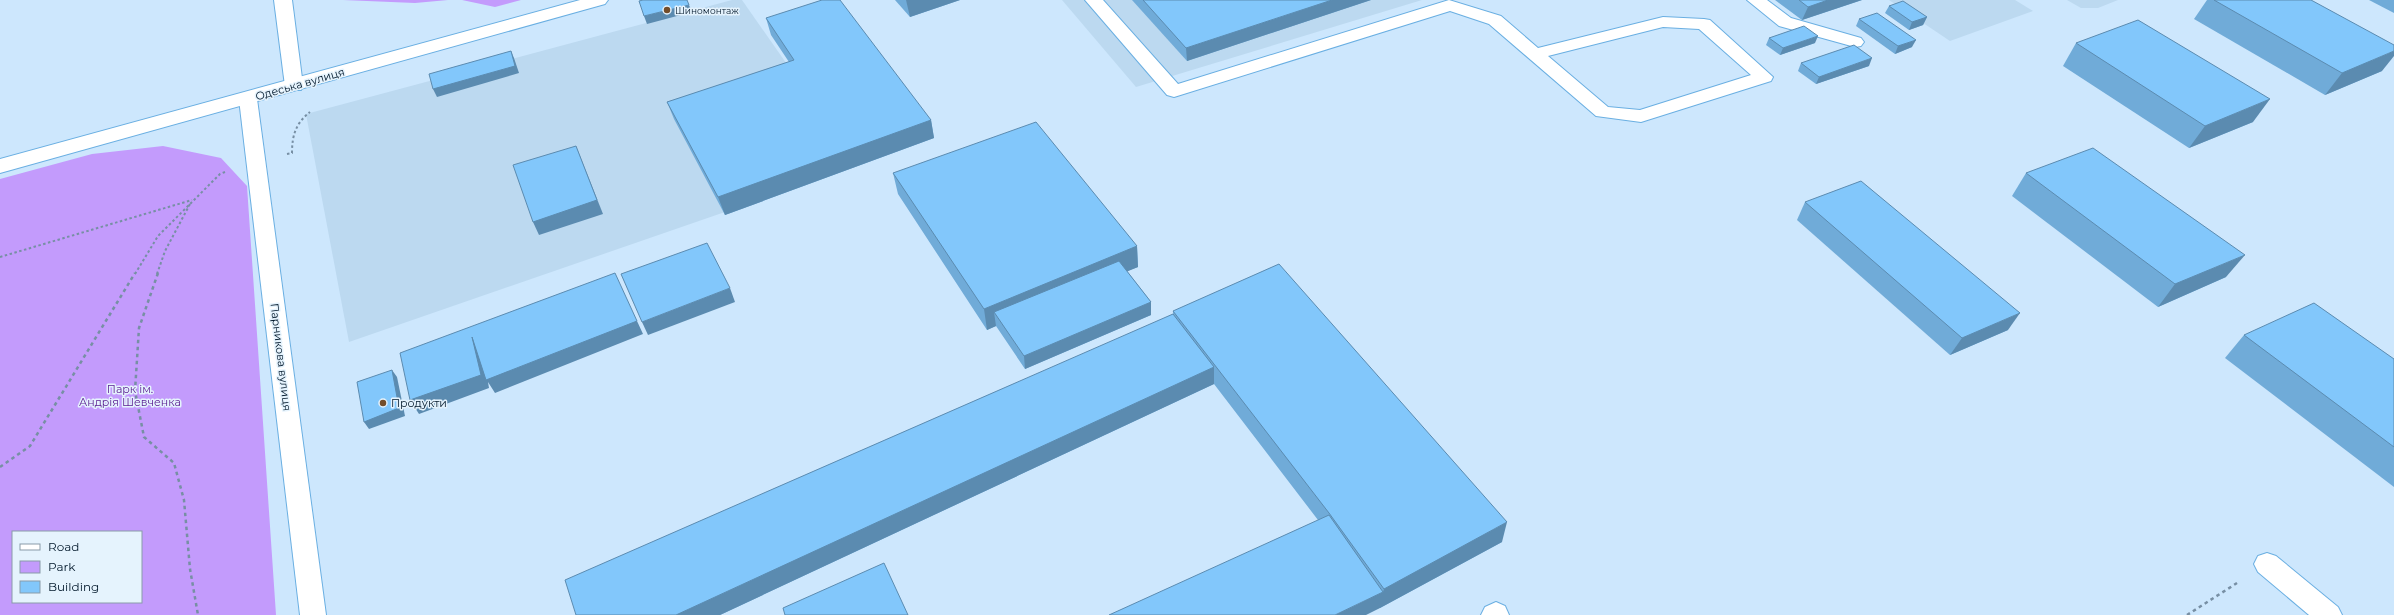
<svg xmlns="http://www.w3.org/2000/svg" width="2394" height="615" viewBox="0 0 2394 615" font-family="Montserrat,sans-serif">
<rect width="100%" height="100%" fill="#cde7fd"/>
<g fill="#bcd9f0">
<path d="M732 0H742L858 166 349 342 306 114Z"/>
<path d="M1062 0H1422L1136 87Z"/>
<path d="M1889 0H2015L2033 11 1950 41Z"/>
<path d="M2067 0H2118L2098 8H2081Z"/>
</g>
<g fill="#c39bfc" fill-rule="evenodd">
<path d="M343 0H448L415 3Z"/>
<path d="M462 0H521L495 7Z"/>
<path d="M163 146 221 158 247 186 276 615H0V179L92 154ZM13 532H141V602H13Z"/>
</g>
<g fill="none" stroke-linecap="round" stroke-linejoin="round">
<defs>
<g id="lane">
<path d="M274 0H292L303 86 301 90H287L285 86Z"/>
<path d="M1085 0H1103L1178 84 1449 0 1501 16 1538 48 1663 17 1704 19 1710 20 1773 77 1771 81 1641 122 1596 116 1489 24 1450 11 1174 97 1167 95ZM1663 27 1699 29 1751 75 1640 110 1608 107 1548 56Z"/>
<path d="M1747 0H1767L1791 18 1861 38 1864 42 1861 46 1855 47 1779 26Z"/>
<path d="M2267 553 2276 556 2338 607 2342 615H2309L2258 572 2254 564 2258 556Z"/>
<path d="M1496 602 1505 606 1509 615H1481L1485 607Z"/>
</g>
<path id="street" d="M248 93 255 95 257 99 326 615H300L239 99 241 95Z"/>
<path id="secondary" d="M580 0H608L605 4 0 173V159Z"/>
</defs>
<use href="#lane" stroke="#6aafe2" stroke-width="2"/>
<use href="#street" stroke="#6aafe2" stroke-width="2"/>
<use href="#secondary" stroke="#6aafe2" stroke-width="2"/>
<g stroke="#778fa4" stroke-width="2" stroke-dasharray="2.5 2.5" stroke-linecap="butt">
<path d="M287 154 292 153C292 135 296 123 310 112"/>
<path d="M0 257 192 200"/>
<path d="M135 274 158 236 220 174 225 172"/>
<path d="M157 274 165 251 190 204"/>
</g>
<g stroke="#778fa4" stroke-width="2.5" stroke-dasharray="3.5 3.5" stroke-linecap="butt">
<path d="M158 273 139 328 135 391 144 437 174 463 184 500 190 569 198 615"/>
<path d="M0 467 30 446 135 273"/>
<path d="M2187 615 2237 583"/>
</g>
<use href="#lane" fill="#fff" fill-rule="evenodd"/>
<use href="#street" fill="#fff" fill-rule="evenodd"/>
<use href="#secondary" fill="#fff" fill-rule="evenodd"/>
</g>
<g fill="#70abd8">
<path d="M895 0H960L910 17Z"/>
<path d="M1132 0H1371L1187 61Z"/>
<path d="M1775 0H1862L1802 20Z"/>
<path d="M2207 0H2311L2382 71 2325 95 2194 19Z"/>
<path d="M2369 0H2394V13Z"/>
<path d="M1889 6 1927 17 1923 25 1909 30 1885 13Z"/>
<path d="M766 18 931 120 934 138 725 215 674 119 667 102 789 62 771 35Z"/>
<path d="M1859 19 1912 47 1895 54 1856 26Z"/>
<path d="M1769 38 1815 43 1780 55 1766 45Z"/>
<path d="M2076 43 2253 122 2189 148 2063 66Z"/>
<path d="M1801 63 1869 66 1816 84 1798 71Z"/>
<path d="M893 173 1137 246 1138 267 1127 271 1151 302V315L1025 369 996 326 987 330 898 194Z"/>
<path d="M2026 173 2226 277 2158 307 2012 196Z"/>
<path d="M1805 202 2008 330 1950 355 1797 220Z"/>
<path d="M1173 311 1502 542 1380 608 1318 520 1214 384 720 615H576L1173 314Z"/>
<path d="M2244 335 2394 359V487L2225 358Z"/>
</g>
<g fill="#5b8bb0">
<path d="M906 0H960L910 17Z"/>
<path d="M1332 0H1371L1187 61 1186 48Z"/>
<path d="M1828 0H1862L1802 20 1808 7Z"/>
<path d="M689 5 692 12 647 24 644 16Z"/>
<path d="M1927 17 1923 25 1909 30 1912 22Z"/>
<path d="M1818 36 1815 43 1780 55 1783 48Z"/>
<path d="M1916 40 1912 47 1895 54 1898 46Z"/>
<path d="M511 51 514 58 519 73 437 97 433 89Z"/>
<path d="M2394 51V56L2382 71 2325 95 2342 73Z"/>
<path d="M1872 58 1869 66 1816 84 1819 77Z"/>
<path d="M2270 99 2253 122 2189 148 2205 126Z"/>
<path d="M931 120 934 138 725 215 718 197Z"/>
<path d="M576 146 603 214 539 235 533 222Z"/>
<path d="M1137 246 1138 267 1002 323 994 312 996 326 987 330 984 309Z"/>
<path d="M2245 255 2226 277 2158 307 2175 284Z"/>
<path d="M730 288 735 302 648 335 642 322Z"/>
<path d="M1151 302V315L1025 369 1024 356Z"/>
<path d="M2020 313 2008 330 1950 355 1962 338Z"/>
<path d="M637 321 643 334 495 393 488 382 489 388 419 414 410 400 472 337Z"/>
<path d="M1214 367V384L720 615H676Z"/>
<path d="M392 370 397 377 405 416 369 429 364 422Z"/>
<path d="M1507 522 1502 542 1380 608 1366 615H1335L1383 592 1384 589Z"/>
</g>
<g fill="#82c7fb" stroke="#5b8bb0">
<path d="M643 0H687L689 5 644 16 639 1Z"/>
<path d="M822 0H840L931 120 718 197 667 102 794 60 766 18Z"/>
<path d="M1143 0H1332L1186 48Z"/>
<path d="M1799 0H1828L1808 7Z"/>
<path d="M2214 0H2311L2394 45V51L2342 73Z"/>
<path d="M1903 1 1927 17 1912 22 1889 6Z"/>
<path d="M1877 13 1916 40 1898 46 1859 19Z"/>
<path d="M2138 20 2270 99 2205 126 2076 43Z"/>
<path d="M1804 26 1818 36 1783 48 1769 38Z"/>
<path d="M1854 45 1872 58 1819 77 1801 63Z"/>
<path d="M511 51 515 66 433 89 429 74Z"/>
<path d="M1036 122 1137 246 984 309 893 173Z"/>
<path d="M576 146 597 200 533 222 513 165Z"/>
<path d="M2093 148 2245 255 2175 284 2026 173Z"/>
<path d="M1861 181 2020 313 1962 338 1805 202Z"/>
<path d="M707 243 730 288 642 322 621 274Z"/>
<path d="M1119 261 1151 302 1024 356 994 312Z"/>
<path d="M1279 264 1507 522 1384 589 1329 513 1173 311Z"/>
<path d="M615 273 637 321 486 380 472 337 481 375 410 400 400 353Z"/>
<path d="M2314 303 2394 359V447L2244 335Z"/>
<path d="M1173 314 1214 367 676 615H576L565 580Z"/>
<path d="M392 370 399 408 364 422 357 382Z"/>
<path d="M1329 515 1383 592 1335 615H1109Z"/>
<path d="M884 563 908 615H785L783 608Z"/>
</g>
<g fill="#734d2a" stroke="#e5f3fd" stroke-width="1.5">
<circle cx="667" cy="10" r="4"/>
<circle cx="383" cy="403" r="4"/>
</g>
<g text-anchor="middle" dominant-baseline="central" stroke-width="3" stroke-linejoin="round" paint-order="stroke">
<g font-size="9" fill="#00172a" stroke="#e5f3fd" text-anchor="start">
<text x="675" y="10">Шиномонтаж</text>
</g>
<g font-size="11" fill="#00172a" stroke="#e5f3fd">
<text transform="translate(300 84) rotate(-16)">Одеська вулиця</text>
<text transform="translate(281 357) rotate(83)">Парникова вулиця</text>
</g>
<g font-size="11" fill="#581a8f" stroke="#e5f3fd">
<text x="130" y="389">Парк ім.<tspan x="130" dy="13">Андрія Шевченка</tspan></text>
</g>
<g font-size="11" fill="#00172a" stroke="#e5f3fd" text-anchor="start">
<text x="391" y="403">Продукти</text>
</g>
</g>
<rect x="12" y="531" width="130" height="72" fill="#e5f3fd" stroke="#899ba9"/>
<rect x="20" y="544" width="20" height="6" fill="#ffffff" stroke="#899ba9"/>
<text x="48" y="551" font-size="12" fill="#00172a">Road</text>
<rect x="20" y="561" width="20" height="12" fill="#c39bfc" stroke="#899ba9"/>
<text x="48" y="571" font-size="12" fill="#00172a">Park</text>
<rect x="20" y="581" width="20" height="12" fill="#82c7fb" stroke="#899ba9"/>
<text x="48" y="591" font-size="12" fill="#00172a">Building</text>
</svg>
